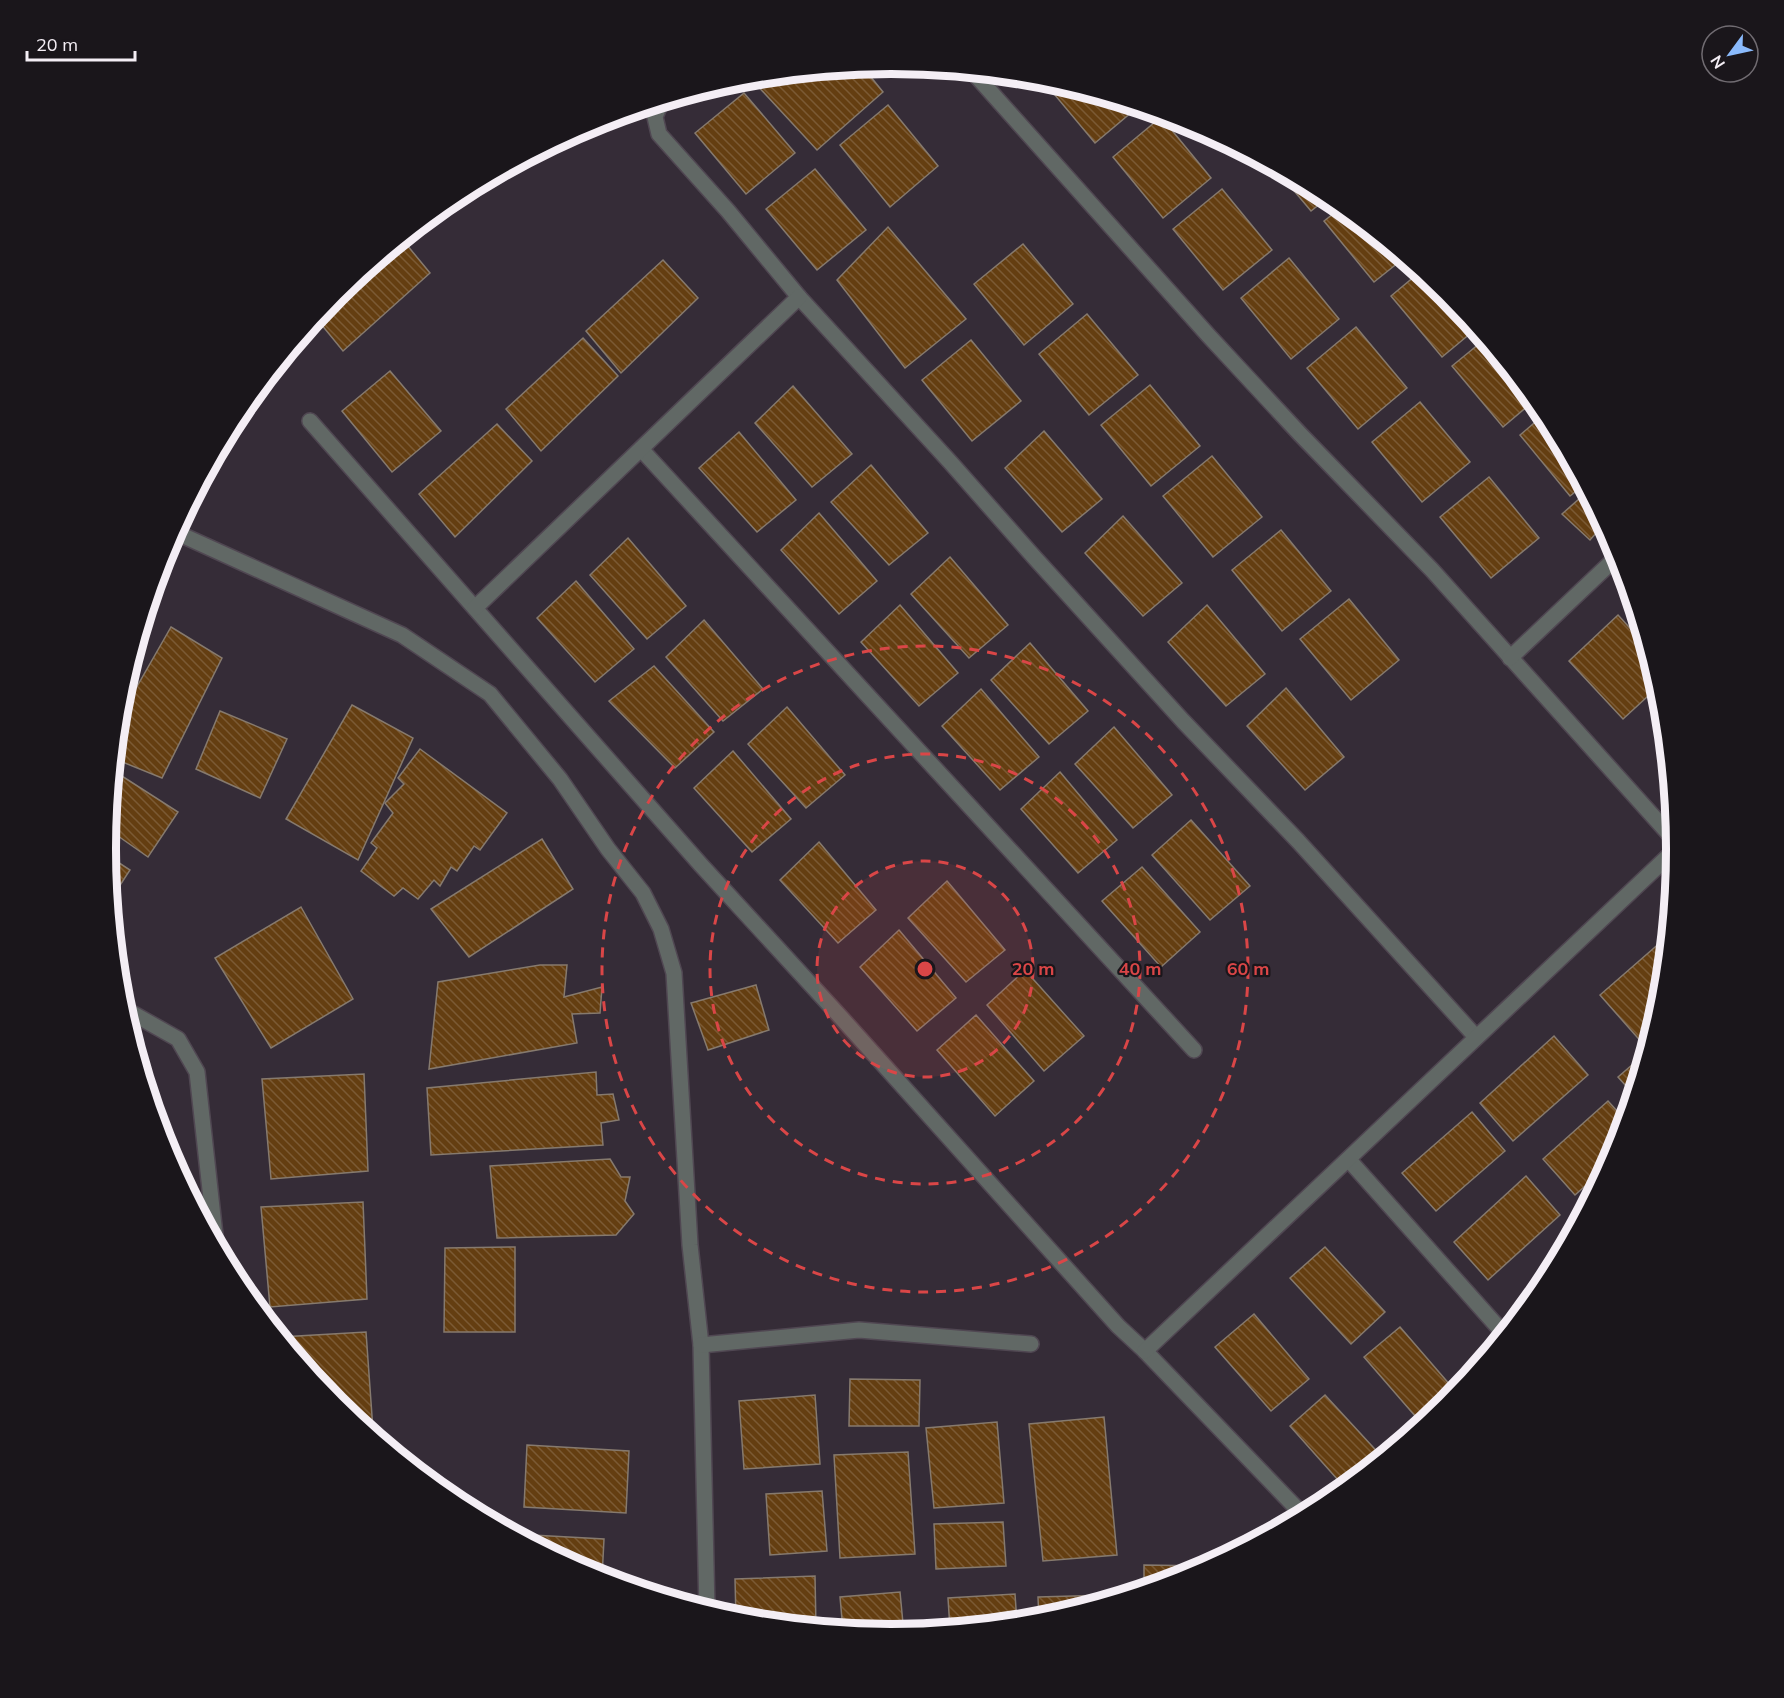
<svg xmlns="http://www.w3.org/2000/svg" width="1784" height="1698" viewBox="0 0 1784 1698" font-family="Mulish,sans-serif">
<defs>
<pattern id="building-back-hatch" width="6" height="6" patternUnits="userSpaceOnUse" patternTransform="scale(1.5)"><rect width="6" height="6" fill="#643e11"/><path d="M-1 5l2 2M0 0l6 6M5-1l2 2" fill="none" stroke="#7b5a34"/></pattern>
</defs>
<rect width="100%" height="100%" fill="#352c37"/>
<g fill="url(#building-back-hatch)" stroke="#867a6e" stroke-width="1.5">
<path d="M862 66 883 92 817 150 753 81 762 76Z"/>
<path d="M1048 79 1139 106 1095 143 1044 82Z"/>
<path d="M744 93 795 153 746 194 695 133Z"/>
<path d="M888 105 938 166 890 207 840 145Z"/>
<path d="M1161 117 1211 178 1163 218 1113 157Z"/>
<path d="M1274 167 1329 196H1330L1311 211Z"/>
<path d="M815 169 866 230 817 270 766 209Z"/>
<path d="M1222 189 1272 250 1223 290 1173 229Z"/>
<path d="M1342 207 1404 258 1374 282 1324 221Z"/>
<path d="M888 227 966 319 905 368 837 280Z"/>
<path d="M402 239 430 273 343 351 316 318 336 293Z"/>
<path d="M1023 244 1073 304 1024 345 974 284Z"/>
<path d="M1289 258 1339 319 1291 359 1241 298Z"/>
<path d="M663 260 698 298 621 373 586 331Z"/>
<path d="M1421 271 1448 293 1477 328 1442 357 1391 296Z"/>
<path d="M1087 314 1138 375 1089 415 1039 354Z"/>
<path d="M1356 327 1407 388 1358 429 1307 368Z"/>
<path d="M583 338 618 376 541 451 506 409Z"/>
<path d="M1485 339 1535 400 1503 427 1452 366Z"/>
<path d="M971 340 1021 401 972 441 922 380Z"/>
<path d="M390 371 441 431 392 472 342 411Z"/>
<path d="M1150 385 1200 446 1151 486 1101 425Z"/>
<path d="M793 386 852 454 812 487 755 423Z"/>
<path d="M1420 402 1470 462 1422 502 1372 442Z"/>
<path d="M1546 413 1584 485 1570 496 1520 435Z"/>
<path d="M497 424 532 461 455 537 419 494Z"/>
<path d="M1044 431 1102 499 1062 532 1005 468Z"/>
<path d="M739 432 796 500 757 532 699 468Z"/>
<path d="M1212 456 1262 517 1213 557 1163 496Z"/>
<path d="M871 465 928 533 889 565 831 502Z"/>
<path d="M1489 477 1539 538 1491 578 1440 517Z"/>
<path d="M1588 491 1605 523 1590 540 1562 514Z"/>
<path d="M819 513 877 581 839 614 781 550Z"/>
<path d="M1123 516 1182 583 1143 616 1085 553Z"/>
<path d="M1281 530 1331 591 1282 631 1232 570Z"/>
<path d="M628 538 686 606 647 639 590 575Z"/>
<path d="M950 557 1008 625 969 658 911 594Z"/>
<path d="M576 581 634 649 595 682 537 618Z"/>
<path d="M1349 599 1399 660 1351 700 1300 639Z"/>
<path d="M900 605 958 673 919 706 861 642Z"/>
<path d="M1207 605 1265 674 1226 706 1168 642Z"/>
<path d="M1618 615 1648 648 1660 685 1623 719 1569 661Z"/>
<path d="M704 620 763 689 723 721 666 657Z"/>
<path d="M171 627 222 658 162 778 115 759 119 718Z"/>
<path d="M1030 643 1088 711 1049 744 991 680Z"/>
<path d="M654 666 714 732 675 768 609 701Z"/>
<path d="M1286 688 1344 757 1305 790 1247 726Z"/>
<path d="M981 689 1039 757 1000 790 942 726Z"/>
<path d="M352 705 413 738 358 860 286 819Z"/>
<path d="M787 707 845 775 806 808 748 744Z"/>
<path d="M220 711 287 739 260 798 196 769Z"/>
<path d="M1114 727 1172 795 1133 828 1075 764Z"/>
<path d="M420 749 507 813 480 850 474 846 457 871 451 867 440 886 434 880 418 899 403 888 394 896 361 871 377 848 371 843 393 813 385 803 404 784 398 778Z"/>
<path d="M733 751 791 819 752 852 694 788Z"/>
<path d="M114 771 178 812 148 857 108 829Z"/>
<path d="M1060 772 1117 840 1078 873 1021 809Z"/>
<path d="M1191 820 1250 886 1210 920 1152 855Z"/>
<path d="M542 839 573 889 469 957 431 909Z"/>
<path d="M819 842 876 910 838 943 780 880Z"/>
<path d="M107 855 130 870 111 899Z"/>
<path d="M1142 867 1200 932 1161 967 1102 901Z"/>
<path d="M947 881 1005 950 966 982 908 918Z"/>
<path d="M301 907 353 999 271 1048 215 958Z"/>
<path d="M899 930 956 998 917 1031 860 967Z"/>
<path d="M1662 941 1668 947 1663 1003 1652 1038 1644 1045 1600 995Z"/>
<path d="M540 965H567L564 997 602 987 600 1013 572 1014 577 1043 429 1069 438 982Z"/>
<path d="M1025 970 1084 1036 1044 1071 987 1005Z"/>
<path d="M756 985 769 1030 708 1050 691 1003Z"/>
<path d="M976 1015 1034 1081 995 1116 937 1050Z"/>
<path d="M1554 1036 1588 1075 1513 1141 1480 1103Z"/>
<path d="M1640 1058 1645 1063 1635 1096 1618 1077Z"/>
<path d="M596 1072 597 1095 613 1094 619 1120 601 1123 603 1145 431 1155 427 1088Z"/>
<path d="M364 1074 368 1171 271 1179 262 1079Z"/>
<path d="M1608 1101 1627 1122 1618 1150 1611 1163 1575 1195 1543 1159Z"/>
<path d="M1472 1112 1505 1151 1436 1211 1402 1173Z"/>
<path d="M610 1159 621 1177H630L625 1201 634 1214 616 1235 497 1238 490 1166Z"/>
<path d="M1526 1176 1560 1215 1488 1280 1454 1242Z"/>
<path d="M363 1202 367 1299 270 1307 261 1207Z"/>
<path d="M515 1247V1332H444L445 1248Z"/>
<path d="M1325 1247 1385 1312 1351 1344 1290 1278Z"/>
<path d="M1254 1314 1309 1379 1271 1411 1215 1347Z"/>
<path d="M1400 1327 1457 1393 1422 1424 1364 1357Z"/>
<path d="M366 1332 373 1430 368 1431 336 1405 281 1337Z"/>
<path d="M850 1379 920 1380 919 1426H849Z"/>
<path d="M815 1395 820 1464 744 1469 739 1401Z"/>
<path d="M1325 1395 1383 1458 1346 1489 1290 1426Z"/>
<path d="M1104 1417 1117 1555 1043 1561 1029 1424Z"/>
<path d="M997 1422 1004 1503 934 1508 926 1428Z"/>
<path d="M527 1445 629 1451 626 1513 524 1507Z"/>
<path d="M908 1452 915 1554 840 1558 834 1455Z"/>
<path d="M822 1491 827 1551 770 1555 766 1494Z"/>
<path d="M1003 1522 1006 1566 936 1569 934 1524Z"/>
<path d="M514 1534 604 1539 602 1578 591 1575Z"/>
<path d="M1144 1565 1210 1566 1192 1575 1144 1590Z"/>
<path d="M815 1576 816 1628 736 1619 735 1579Z"/>
<path d="M900 1592 904 1634 892 1635 843 1630 840 1597Z"/>
<path d="M1015 1594 1017 1623 950 1629 948 1598Z"/>
<path d="M1108 1595V1601L1039 1621 1038 1597Z"/>
</g>
<g fill="none" stroke-linecap="round" stroke-linejoin="round">
<defs>
<g id="street">
<path d="M972 71 1208 335 1300 434 1432 570 1678 844"/>
<path d="M661 102 655 117 659 134 728 211 799 297 951 463 1034 557 1183 721 1298 841 1476 1037"/>
<path d="M310 421 701 865 837 1013 1118 1326 1145 1351 1304 1516"/>
<path d="M641 449 1194 1050"/>
<path d="M175 532 402 635 490 694 560 779 608 849 643 893 661 929 674 973 690 1245 701 1345 707 1610"/>
<path d="M475 608 799 297"/>
<path d="M1510 658 1620 554"/>
<path d="M123 1008 178 1039 197 1072 216 1244"/>
<path d="M1349 1160 1505 1335"/>
<path d="M701 1345 859 1330 1031 1344"/>
<path d="M1145 1351C1323 1184 1500 1014 1678 847"/>
</g>
</defs>
<use href="#street" stroke="#504752" stroke-width="18"/>
<use href="#street" stroke="#616865" stroke-width="15"/>
</g>
<circle cx="925" cy="969" r="108" fill="#da4647" fill-opacity=".12"/>
<g fill="none" stroke="#da4647" stroke-width="3" stroke-dasharray="10 8">
<circle cx="925" cy="969" r="108"/>
<circle cx="925" cy="969" r="215"/>
<circle cx="925" cy="969" r="323"/>
</g>
<path d="M0 0H1784V1698H0ZM116 849a775 775 0 1 1 1550 0a775 775 0 1 1-1550 0Z" fill="#1a161b" fill-rule="evenodd"/>
<path fill="none" stroke="#f4eef5" stroke-width="8" d="M116 849a775 775 0 1 1 1550 0a775 775 0 1 1-1550 0Z"/>
<circle cx="925" cy="969" r="9" fill="#da4647" stroke="#1a161b" stroke-width="3"/>
<g font-size="18" text-anchor="middle" font-weight="bold" fill="#da4647" stroke="#1a161b" stroke-width="4.5" stroke-linejoin="round" paint-order="stroke">
<text x="1033" y="975">20 m</text>
<text x="1140" y="975">40 m</text>
<text x="1248" y="975">60 m</text>
</g>
<g transform="translate(1730 54) rotate(237)"><circle r="28" fill="#1a161b" stroke="#716c72" stroke-width="1.5"/>
<path d="M0-4.5L10 22L0 15L-10 22Z" fill="#8abafc"/>
<text y="-9" font-size="16" font-weight="bold" text-anchor="middle" fill="#f4eef5">N</text>
</g>
<path d="M27 51v9h108v-9" fill="none" stroke="#f4eef5" stroke-width="3"/>
<text x="36" y="51" font-size="18" fill="#f4eef5" stroke="#1a161b" stroke-width="4.5" paint-order="stroke">20 m</text>
</svg>
